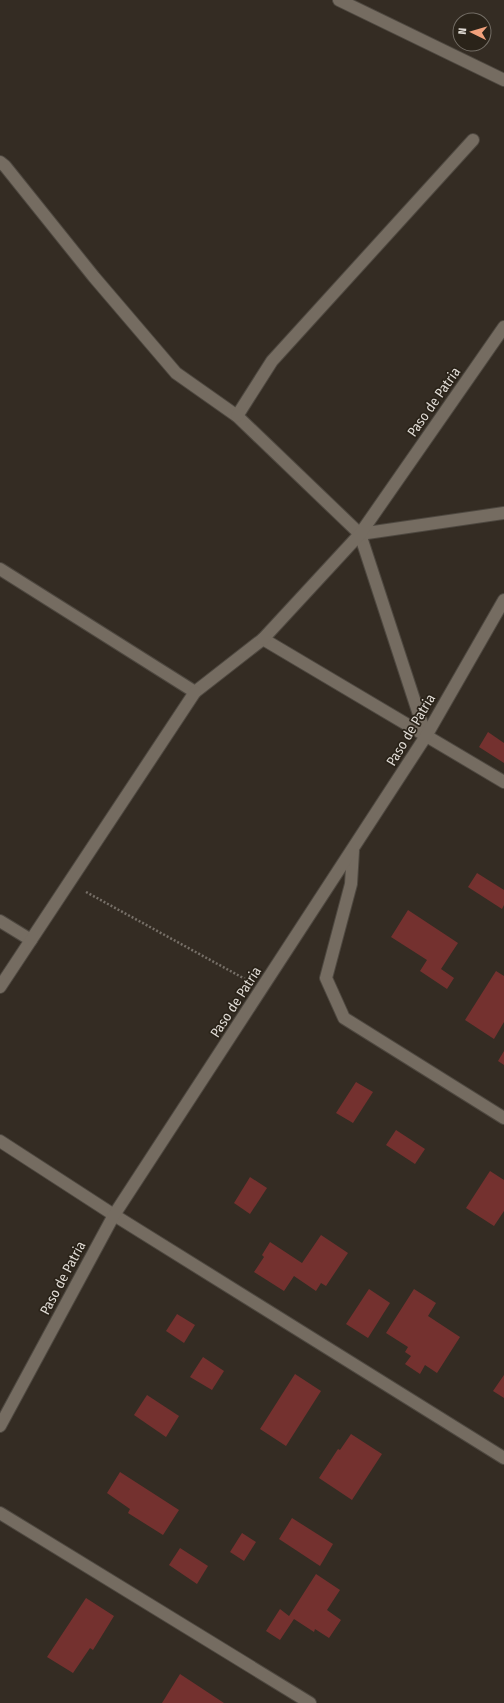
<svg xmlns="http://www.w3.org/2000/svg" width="504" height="1703" viewBox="0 0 504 1703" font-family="'Fira Sans Condensed',sans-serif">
<rect width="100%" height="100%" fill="#342c23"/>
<g fill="#74312f">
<path d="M488 732 504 743V763L479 747Z"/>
<path d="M477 873 504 890V905L502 909 468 887Z"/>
<path d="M408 910 458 943 441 969 454 978 447 989 420 971 427 960 391 937Z"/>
<path d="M496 971 504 976V1022L494 1039 465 1020Z"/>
<path d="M504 1051V1065L498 1061Z"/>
<path d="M356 1082 373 1092 353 1123 336 1113Z"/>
<path d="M396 1130 425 1149 415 1164 386 1145Z"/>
<path d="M490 1171 504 1180V1211L494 1226 466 1208Z"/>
<path d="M250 1177 267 1188 250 1214 234 1203Z"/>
<path d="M321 1235 348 1253 326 1286 321 1283 316 1291 294 1276 284 1291 254 1272 264 1257 262 1255 270 1242 302 1263Z"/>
<path d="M369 1289 390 1303 368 1338 346 1324Z"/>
<path d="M414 1289 436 1303 428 1316 460 1337 437 1373 425 1365 420 1374 405 1364 411 1356 405 1352 408 1347 386 1333Z"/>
<path d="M177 1314 195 1325 184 1343 166 1331Z"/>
<path d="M203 1357 224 1371 212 1390 190 1377Z"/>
<path d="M295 1374 321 1391 286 1446 260 1429Z"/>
<path d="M504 1375V1398L493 1391Z"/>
<path d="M147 1395 179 1416 166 1437 134 1415Z"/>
<path d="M351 1434 382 1454 352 1500 319 1478 338 1449 340 1450Z"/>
<path d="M120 1472 179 1510 163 1535 128 1513 130 1509 107 1493Z"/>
<path d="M292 1518 333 1544 320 1566 279 1539Z"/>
<path d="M242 1533 256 1542 244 1561 230 1552Z"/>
<path d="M180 1548 208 1566 197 1584 169 1565Z"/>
<path d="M316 1574 340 1590 327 1610 341 1620 329 1638 315 1629 314 1632 294 1619 280 1640 266 1631 280 1609 289 1616Z"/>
<path d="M86 1598 114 1616 93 1650 90 1648 73 1673 47 1657Z"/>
<path d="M180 1674 224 1703H162Z"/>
</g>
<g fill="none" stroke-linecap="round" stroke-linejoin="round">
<defs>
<g id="street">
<path d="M339 0 504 80"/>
<path d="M0 162 5 166 94 277 176 373 237 416 360 534 426 736"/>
<path d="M237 416 272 361 473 140"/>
<path d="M360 534 504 513"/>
<path d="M0 569 195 692 263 639 504 782"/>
<path d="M263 639 360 534 504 327"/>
<path d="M353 851 351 884 326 978 344 1018 504 1118"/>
<path d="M0 921 31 940"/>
<path d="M0 987 195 692"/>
<path d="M0 1141 114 1215 504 1458"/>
<path d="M0 1426 114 1215 426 736 504 600"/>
<path d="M0 1513 310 1703"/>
</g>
</defs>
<use href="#street" stroke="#4e4840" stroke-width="14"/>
<path stroke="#766f67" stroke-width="2.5" stroke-dasharray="2 2" stroke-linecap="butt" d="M86 892 245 979"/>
<use href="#street" stroke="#756c61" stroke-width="12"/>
</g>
<g text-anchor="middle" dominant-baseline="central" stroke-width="3.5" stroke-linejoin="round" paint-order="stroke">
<g font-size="14" fill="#dfdad4" stroke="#2a2319">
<text transform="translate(434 402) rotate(-55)">Paso de Patria</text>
<text transform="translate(411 730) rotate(-59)">Paso de Patria</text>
<text transform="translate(236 1002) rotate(-57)">Paso de Patria</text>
<text transform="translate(63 1278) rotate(-62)">Paso de Patria</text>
</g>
</g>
<g transform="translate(472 32) rotate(275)"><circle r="19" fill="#2a2319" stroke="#726c64"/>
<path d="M0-3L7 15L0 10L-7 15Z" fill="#f1a17c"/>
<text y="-6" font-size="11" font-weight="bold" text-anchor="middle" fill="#dfdad4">N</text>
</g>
</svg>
